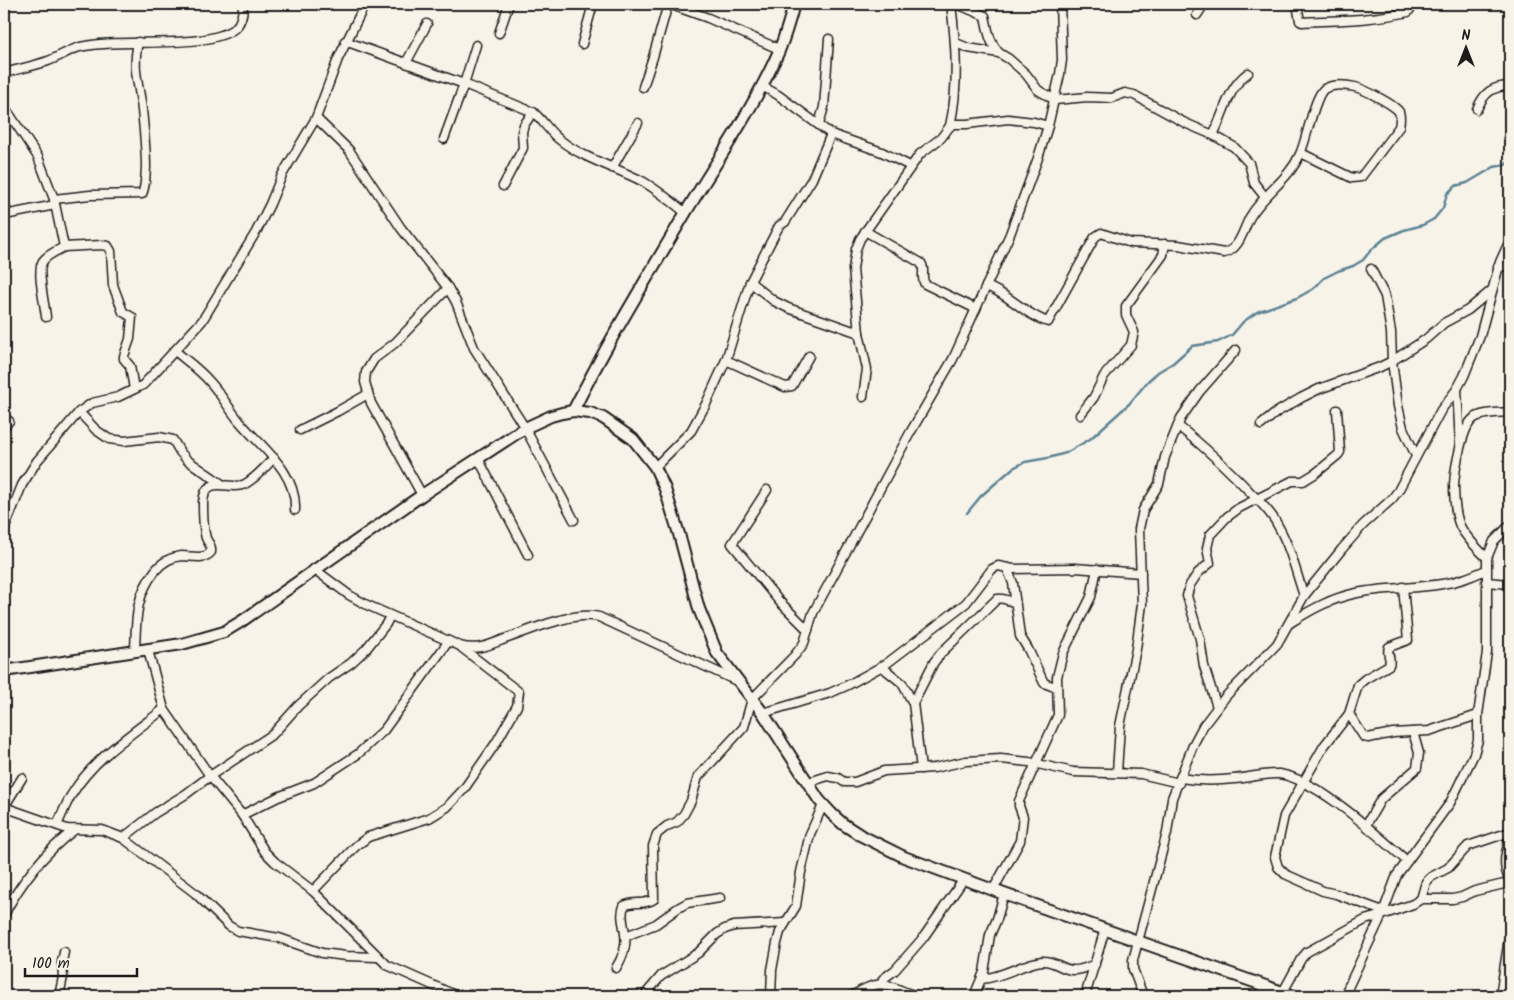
<svg xmlns="http://www.w3.org/2000/svg" width="1514" height="1000" viewBox="0 0 1514 1000" font-family="Kalam,sans-serif">
<rect width="100%" height="100%" fill="#f7f3e8"/>
<filter id="ink" filterUnits="userSpaceOnUse"><feTurbulence type="fractalNoise" baseFrequency=".02" numOctaves="2"/><feDisplacementMap in="SourceGraphic" scale="10" xChannelSelector="R" yChannelSelector="G"/><feConvolveMatrix kernelMatrix="1 2 1 2 8 2 1 2 1" color-interpolation-filters="sRGB"/></filter>
<g filter="url(#ink)">
<g fill="none" stroke-linecap="round" stroke-linejoin="round">
<path stroke="#5c8395" stroke-width="2.5" d="M967 513 981 496 1013 468 1025 462 1048 458 1066 453 1090 439 1129 404 1148 381 1158 372 1173 363 1192 346 1218 342 1232 335 1243 322 1257 312 1297 298 1313 289 1324 278 1338 271 1353 266 1363 260 1371 250 1385 238 1404 230 1423 225 1434 219 1443 208 1447 194 1455 186 1467 183 1494 167 1505 165 1510 161"/>
<defs>
<g id="minor">
<path d="M669 4 708 18 779 49"/>
<path d="M957 4 985 16C988 30 989 42 999 53"/>
<path d="M1299 4 1298 10 1300 21 1302 22C1338 20 1373 20 1408 12L1414 4"/>
<path d="M1197 15 1204 4"/>
<path d="M499 33 509 4"/>
<path d="M345 41 464 84 533 112C544 121 549 132 560 140 584 159 615 167 642 181 658 190 672 202 686 213"/>
<path d="M956 43 968 48 999 53 1009 59 1026 74 1038 90 1055 100 1087 97 1112 98 1125 93 1134 95 1185 123 1213 135 1234 147 1249 163 1254 183 1265 197"/>
<path d="M582 44 593 4"/>
<path d="M406 63 427 24"/>
<path d="M4 73C18 69 34 66 48 61 59 57 69 50 80 47 119 37 206 51 235 28 242 22 243 13 243 4"/>
<path d="M762 86 778 95 831 134 882 152 910 166"/>
<path d="M643 87 653 57 668 4"/>
<path d="M4 106 38 157 54 199 64 247C57 251 48 254 43 261 36 270 45 305 46 317"/>
<path d="M1477 109C1484 93 1492 86 1510 86"/>
<path d="M316 118 349 150 401 228 448 288 456 302 474 348 525 428 574 520"/>
<path d="M819 124 824 107 829 39"/>
<path d="M950 126C959 86 956 44 951 4"/>
<path d="M1213 135C1224 114 1228 87 1248 73"/>
<path d="M444 139 464 84 476 45"/>
<path d="M612 168 638 123"/>
<path d="M503 186 523 148 522 132 524 125 533 112"/>
<path d="M54 199 90 195 142 194C146 186 145 177 146 168 146 148 144 130 142 110 139 82 132 71 138 42"/>
<path d="M4 202 6 210 10 214 55 205"/>
<path d="M865 231 921 263C926 270 920 277 925 284L976 309"/>
<path d="M64 247 102 245 108 246 111 251 113 285 123 312 132 317 130 339 124 356V359L130 366 134 389"/>
<path d="M1498 267 1510 266"/>
<path d="M1371 269 1385 296 1391 332 1392 361 1398 406 1403 428 1416 456"/>
<path d="M750 282 774 301 788 308 859 333"/>
<path d="M986 286C1009 294 1025 315 1048 322L1095 237 1101 233 1131 243 1178 245 1224 253C1240 249 1243 230 1250 217 1264 193 1289 180 1300 154 1307 139 1314 97 1324 89 1333 84 1346 85 1355 87 1364 89 1395 105 1399 112 1401 117 1400 122 1399 127L1361 177 1352 178 1301 153"/>
<path d="M175 351C187 361 200 370 210 382 221 394 229 409 240 422 262 448 297 472 295 510"/>
<path d="M726 360 785 387 792 386 809 356"/>
<path d="M1457 389 1460 444"/>
<path d="M863 397 867 369 859 333 853 269 856 249 860 239 920 154 941 138 950 126 953 124H967L1008 119 1034 122 1048 126"/>
<path d="M79 412 96 430 109 439 124 441 159 437 173 440 180 452 187 460 222 484"/>
<path d="M1080 415 1094 397 1104 376 1131 345 1134 332 1126 315V306L1163 255 1165 244"/>
<path d="M1261 425 1277 412 1301 398 1319 389 1380 367 1392 361 1426 339 1444 323 1468 310 1492 290"/>
<path d="M1178 426C1205 447 1229 470 1252 494 1261 503 1271 512 1277 524 1290 546 1296 572 1304 596"/>
<path d="M4 427 9 421"/>
<path d="M300 430 338 411 368 394"/>
<path d="M478 458 528 555"/>
<path d="M655 467 691 431 706 404 726 360 750 282 779 226 785 222 812 179 831 134"/>
<path d="M767 490 732 544 779 601 808 630"/>
<path d="M422 495 371 403 365 382 366 372 374 359 395 343 448 288"/>
<path d="M4 530 22 485 37 461 79 412 92 403 118 397 143 385 202 321 256 232 270 204 282 175 316 118 338 59 365 4"/>
<path d="M1487 558C1477 548 1466 538 1460 526 1455 514 1454 497 1454 484 1455 469 1462 428 1473 419 1481 412 1500 413 1510 412"/>
<path d="M1007 568 1013 583 1020 636 1028 649 1044 683 1052 686 1057 685"/>
<path d="M314 569 349 595 367 605 460 646C477 651 489 645 505 639 531 630 572 611 599 617L739 682"/>
<path d="M1486 582 1510 584"/>
<path d="M1290 623C1312 609 1332 598 1357 593 1385 587 1414 589 1442 584 1458 582 1472 576 1486 570"/>
<path d="M148 650 164 709 210 776 242 815 265 852 275 862 313 891 387 965 457 996"/>
<path d="M135 652C136 621 135 596 155 571 162 562 171 557 182 556 192 556 205 560 211 552 212 544 208 544 206 538 203 528 203 513 203 503 205 472 230 492 245 484 256 478 265 467 274 458"/>
<path d="M881 666 902 683 913 703 921 769"/>
<path d="M913 703 934 662 941 653 997 599C1004 597 1009 602 1015 602"/>
<path d="M1217 707 1204 666 1200 639 1187 596 1190 585 1198 573 1210 563 1207 548 1210 535 1227 517 1239 508 1292 481H1303L1316 473 1338 455 1340 452 1337 410"/>
<path d="M763 713 830 693 848 685 886 664 966 603 992 569 998 566 1013 569 1075 568 1141 573"/>
<path d="M1349 714 1364 737 1368 738 1393 733 1429 731 1478 715"/>
<path d="M1117 772 1120 726 1136 649 1142 604 1139 529 1143 510 1159 484 1165 457 1181 418 1200 391 1236 350"/>
<path d="M1180 778C1198 781 1216 781 1234 779 1249 778 1264 773 1279 774 1317 779 1378 836 1407 861"/>
<path d="M809 782 828 776 838 778 844 782H855L884 771 934 768 966 761 1001 759 1029 762 1073 772 1141 774 1179 783"/>
<path d="M4 807 67 829 102 830 123 838 195 893 229 926 238 931 279 938 322 953 346 956 377 957"/>
<path d="M4 807 22 778"/>
<path d="M242 815 278 797 314 783 358 754 384 730 448 642"/>
<path d="M57 825C62 815 66 803 72 794 94 758 132 734 164 709"/>
<path d="M1366 825 1381 799 1417 768 1419 753 1413 732"/>
<path d="M123 838 155 813 186 794 210 776 273 734 298 706 329 678 351 663 366 649 386 624 390 616"/>
<path d="M1510 838C1505 854 1502 866 1510 881"/>
<path d="M993 890 1020 841 1023 817 1019 806V801L1058 715 1057 677 1063 653 1091 597 1097 569"/>
<path d="M313 891 356 846 368 837 429 818 447 807 464 789 496 743 517 706 519 692 462 648"/>
<path d="M1421 899 1426 882 1431 877 1448 868 1468 846 1510 832"/>
<path d="M1383 911 1336 894 1323 891 1285 874 1278 867 1275 857 1284 816 1324 746 1349 714 1358 685 1365 679 1389 665C1392 659 1386 654 1389 647L1408 640 1403 587"/>
<path d="M4 915C20 883 45 852 74 830"/>
<path d="M626 936 656 924 678 908 687 903 720 898"/>
<path d="M616 968C623 957 627 946 625 934 624 924 620 916 624 906 634 900 644 906 654 899L653 846 657 834 667 826 677 822 684 814 691 801 698 777 744 727 752 699 795 655 804 643 813 613 910 433 953 359 1010 234 1038 158 1048 126 1060 74 1062 60 1060 4"/>
<path d="M982 979C1004 977 1023 963 1042 961 1054 960 1061 969 1072 970 1080 971 1088 967 1095 964"/>
<path d="M882 984 883 979 895 970 923 938 964 879"/>
<path d="M1283 992 1301 959 1307 952 1365 920 1382 915 1397 875 1450 803 1474 754 1478 740V715L1487 652V558L1494 541 1510 525"/>
<path d="M59 996 63 977 62 962 64 952"/>
<path d="M644 996 661 976 698 953 717 934 725 929 734 926 785 923"/>
<path d="M771 996 772 970 777 943 780 932 796 906 801 872 810 834 823 805"/>
<path d="M852 996C882 977 885 985 916 996"/>
<path d="M974 996 984 972 990 935 997 919 1004 894"/>
<path d="M1085 996 1105 929"/>
<path d="M1143 996 1133 969V960L1167 833 1172 798 1194 743 1203 726 1226 696 1277 644 1304 596 1342 549 1363 525 1392 499 1398 491 1441 410 1457 389 1464 376 1480 336 1500 262 1510 240"/>
<path d="M1262 996 1266 986"/>
<path d="M1344 996 1382 915 1413 904 1421 899H1453L1462 897 1475 891 1504 884 1510 885"/>
<path d="M1500 996 1510 932"/>
</g>
<g id="tertiary">
<path d="M573 411C607 343 647 278 686 212 718 159 754 108 779 51 785 36 790 19 794 4"/>
<path d="M4 671 182 644 224 632 242 621 422 495 525 428 551 416 562 413 573 411 590 413 603 418 633 439 655 467 665 489 679 534 699 609 717 653 763 713 819 800 832 814 843 824 860 835 904 857 1004 894 1294 996"/>
</g>
</defs>
<use href="#minor" stroke="#1c1c1c" stroke-width="11"/>
<use href="#tertiary" stroke="#1c1c1c" stroke-width="14"/>
<use href="#minor" stroke="#f7f3e8" stroke-width="8"/>
<use href="#tertiary" stroke="#f7f3e8" stroke-width="10"/>
</g>
</g>
<rect width="1514" height="1000" fill="none" stroke="#f7f3e8" stroke-width="20"/>
<rect x="10" y="10" width="1494" height="980" fill="none" stroke="#1c1c1c" stroke-width="2" filter="url(#ink)"/>
<g transform="translate(1466 48)" stroke="#f7f3e8" stroke-width="4" paint-order="stroke">
<path d="M0-4L9 19L0 12L-9 19Z" fill="#1c1c1c"/>
<text y="-8" font-size="14" font-weight="bold" text-anchor="middle" fill="#1c1c1c">N</text>
</g>
<path d="M25 968v8h112v-8" fill="none" stroke="#1c1c1c" stroke-width="2.5"/>
<text x="32" y="968" font-size="15" fill="#1c1c1c" stroke="#f7f3e8" stroke-width="4" paint-order="stroke">100 m</text>
</svg>
